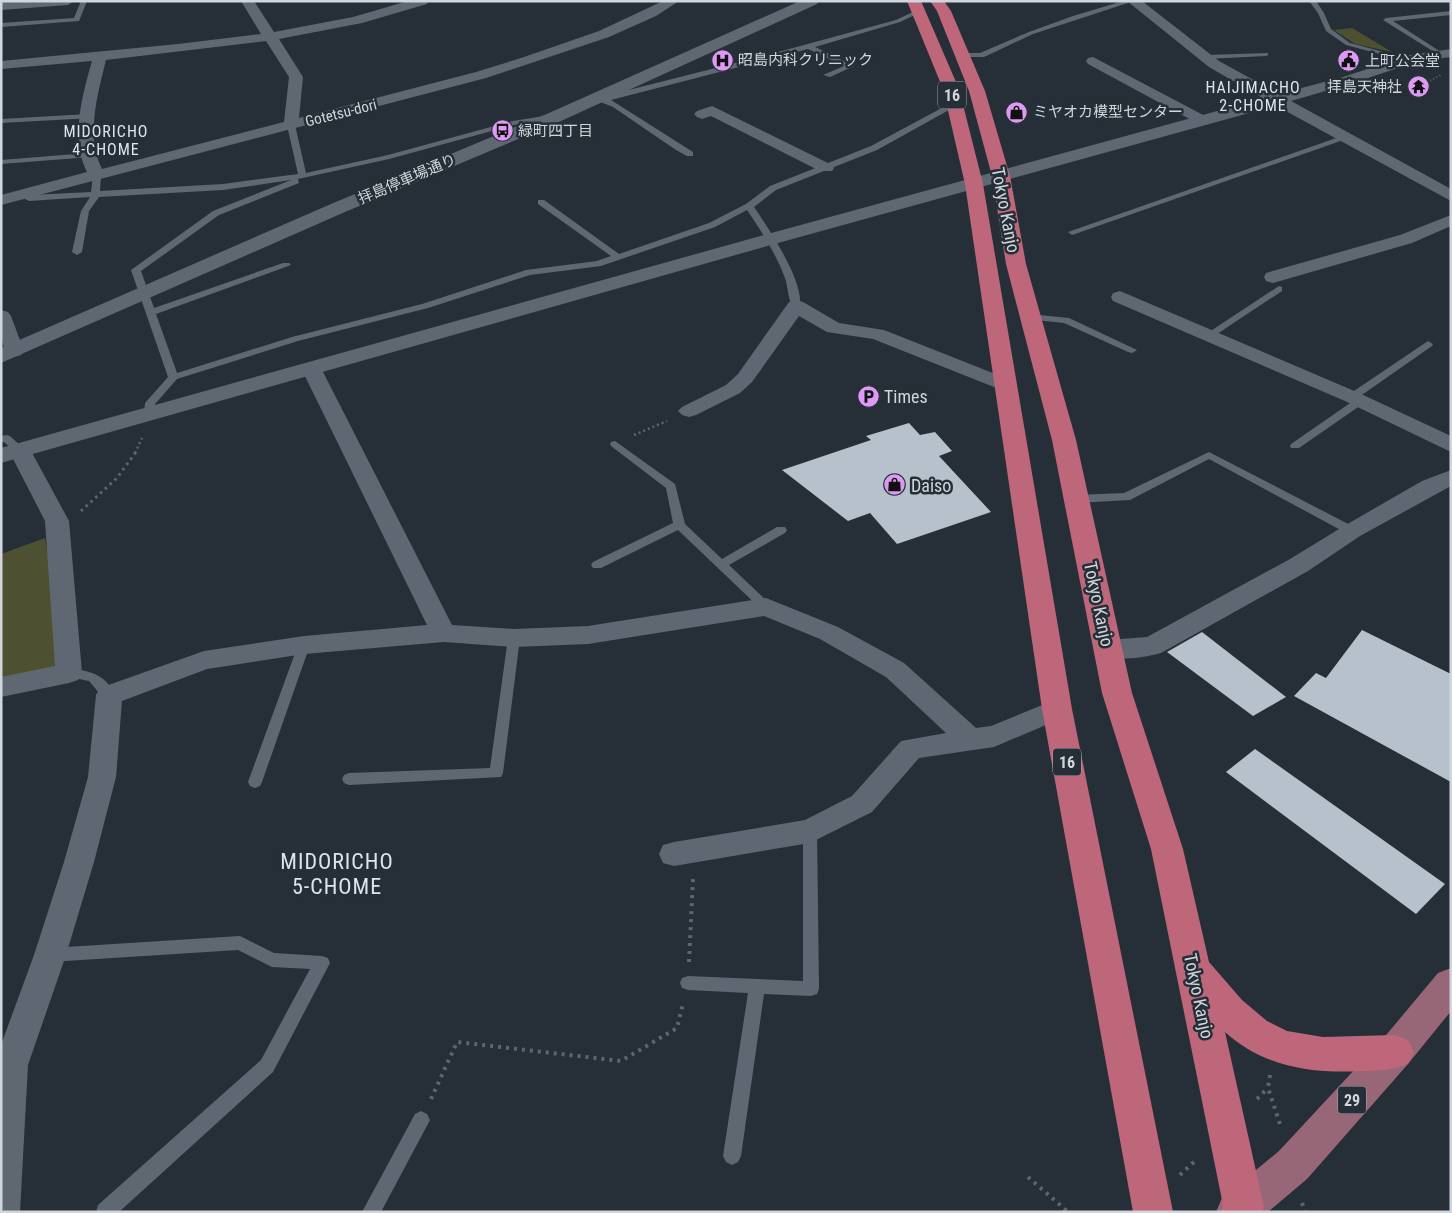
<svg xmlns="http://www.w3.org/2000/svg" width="1452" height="1213" viewBox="0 0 1452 1213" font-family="'Roboto Condensed','Noto Sans JP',sans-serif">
<rect width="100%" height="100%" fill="#262f37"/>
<g fill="#4d5131">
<path d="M1352 28 1392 52 1355 44 1334 30Z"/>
<path d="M45 538 65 660 42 673 1 681V554Z"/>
</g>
<g fill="#b6c1cc">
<path d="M909 423 920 435 935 432 952 451 939 456 991 512 897 544 870 513 848 521 782 470 871 440 866 436Z"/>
<path d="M1362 630 1451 674V782L1294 696 1316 673 1326 678Z"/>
<path d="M1202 632 1286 697 1253 716 1167 652Z"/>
<path d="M1255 749 1445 884 1416 914 1226 772Z"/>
</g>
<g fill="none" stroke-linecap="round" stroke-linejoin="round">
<path stroke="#5e666d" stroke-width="2" stroke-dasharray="1 2.5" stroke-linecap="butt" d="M1424 84 1441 75"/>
<g stroke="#5e666d" stroke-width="2.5" stroke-dasharray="2 3" stroke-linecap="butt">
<path d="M634 435 667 421"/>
<path d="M135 453 142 438"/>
</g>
<path stroke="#5e666d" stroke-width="3" stroke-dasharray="2.5 4" stroke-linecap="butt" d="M81 511 117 478 136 452"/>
<g stroke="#5e666d" stroke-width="4" stroke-dasharray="3 5" stroke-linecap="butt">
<path d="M689 962 693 879"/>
<path d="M1270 1075 1268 1088 1281 1127"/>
<path d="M431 1099 457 1042 621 1061 677 1028 683 1003"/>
<path d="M1257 1099 1268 1088"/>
<path d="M1180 1175 1197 1159"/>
<path d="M1028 1177 1068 1212"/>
<path d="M1302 1203 1305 1212"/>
</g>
<g fill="#5f6872" fill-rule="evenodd">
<path d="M81 1H87L79 21 1 27V23L74 18Z"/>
<path d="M1123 1H1134L1033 34 984 57H963L959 55 963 53H980L1029 32 1073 16Z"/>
<path d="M1309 1H1316L1324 13 1331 29 1350 43 1410 59 1406 61 1346 45 1326 31 1318 13Z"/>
<path d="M919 9 922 11 921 12 900 22 815 47 854 66 830 77 823 75 844 66 808 49 611 100 693 152V156H687L676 150 613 107 593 99 767 55 896 20Z"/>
<path d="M1451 11V15L1393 21 1441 52V54L1439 55 1383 20 1386 18Z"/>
<path d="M1268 53V55L1266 56 1206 59 1202 57 1206 55Z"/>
<path d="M951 103 958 105 877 150 776 190 754 207C767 226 807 285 799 308H793C788 299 788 288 785 278 776 254 762 232 747 210L715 227 601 266 530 275 428 308 298 341 177 379 155 404 154 414 149 417 144 414 145 403 168 377 131 270 213 211 291 180 223 190 99 197 89 211 82 252 77 255 72 252 81 211 90 197 29 201 17 195 21 192 30 195 91 192 93 175 97 173 101 175 100 191 223 184 298 174 287 125 291 123 295 125 306 173 388 155 513 121 550 115 554 117 514 125 389 159 298 179 299 183 219 215 141 271 154 308 283 263H289L291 265 156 314 177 373 292 337 422 304 526 270 597 261 611 256 538 204V200H544L619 254 709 223 746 204 770 186 871 146Z"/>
<path d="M89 114H92V118L1 123V119Z"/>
<path d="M1342 136 1349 138 1075 234 1072 235 1068 232Z"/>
<path d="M88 153 92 155 91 157 1 164V160Z"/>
<path d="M1279 286 1282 287V291L1211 338 1208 339 1203 336Z"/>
<path d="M1029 314 1069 318 1137 350 1132 353 1128 352 1064 323 1026 319V315Z"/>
<path d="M1428 341 1433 344 1432 346 1356 399H1364L1365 401 1364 403 1299 448H1291L1290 446 1291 444 1356 399H1348L1347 397 1348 395Z"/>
<path d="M6 435 10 436 24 449 25 451 24 453H16L4 442H1V436Z"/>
<path d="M615 441 675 484 685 524 722 559 777 527H785L787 530 785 533 729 565 770 604 772 607 770 610H762L678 530 601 568H593L591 565 593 562 673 523 666 488 611 446 610 444 611 442Z"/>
<path d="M1209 452 1356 528 1358 531 1352 535 1348 534 1209 459 1130 500 1077 503 1071 499 1077 495 1124 493Z"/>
<path d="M514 633 519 635 520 638 503 773 501 777 349 785 344 783 342 779 344 775 349 773 490 768 508 638 509 635Z"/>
<path d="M304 640 309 642 310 645 262 782 260 786 255 788 250 786 248 782 298 645 299 642Z"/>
<path d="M69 668C92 672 103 673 116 695L114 699H104L89 681 64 676 62 673 64 670Z"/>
<path d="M810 825 815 827 817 831 819 989 817 994 811 996 764 994 741 1156 738 1162 732 1165 726 1162 723 1156 748 993 688 990 682 988 680 983 682 978 688 976 803 981V831L805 827Z"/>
<path d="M240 936 274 953 322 956 328 958 330 963 273 1072 119 1212H96L98 1205 261 1060 310 969 272 967 238 950 50 962 44 960 42 955 44 950 50 948Z"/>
<path d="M421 1111 427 1114 430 1120 381 1212H362L415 1114Z"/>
</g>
<g fill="#5f6872" fill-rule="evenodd">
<path d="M74 1 68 5 1 10V2Z"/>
<path d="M241 1H254L274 32 353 17 408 1H428L427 4 362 23 279 39 303 77 299 118 476 72 524 57 599 31 663 1H679L656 16 609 37 486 78 1 205V195L87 172C70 139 82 96 92 61L1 69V61L178 44 261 34ZM266 41 289 77 284 122 102 169C85 137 98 93 106 60Z"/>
<path d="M1127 1H1142L1219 61 1279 94 1343 77 1410 55 1451 49V57L1419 61 1353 83 1291 101 1451 189V201L1271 103 1209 67Z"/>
<path d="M1093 57 1207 117 1210 120 1207 123H1197L1088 64 1086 61 1088 58Z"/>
<path d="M712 106 832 165 834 168 832 171H820L711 116 702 119 697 117 694 114 697 111Z"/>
<path d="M1451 215V226L1412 243 1273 283 1266 281 1264 277 1266 273 1400 235Z"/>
<path d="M1120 291 1359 393 1451 436V452L1345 401 1113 301 1111 297 1113 293Z"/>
<path d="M796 300 803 302 839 323 884 330 1013 381 1016 385 1013 389 1006 391 999 389 873 339 827 332 799 316 752 382 740 393 696 415 689 417 682 415 678 411 682 407 726 385 738 374 789 302Z"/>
<path d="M1 310 8 312 11 316 24 351 21 355 14 357 7 355C0 342 1 325 1 310Z"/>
<path d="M311 362 318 364 321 368 452 625 514 629 588 626 766 598 838 627 904 663 976 728 991 726 1057 699 1067 702 1071 709 1067 716 994 747 919 758 872 812 810 843 674 866 663 863 659 854 663 845 674 842 805 820 852 796 901 741 946 733 886 677 820 639 764 616 588 644 514 647 444 642 304 654 207 669 122 701 116 777 94 862 66 955 28 1065 20 1212H1V1045L34 955 64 862 88 777 96 695 100 688 204 651 304 636 427 625 301 368 304 364Z"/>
<path d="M20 444 28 446 31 451 69 521 82 673 78 680 69 683 1 697V677L55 666 45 521 9 451 12 446Z"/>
<path d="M1451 470V486L1360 536 1308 571 1161 653C1143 658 1117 661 1099 656L1095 649 1099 642 1108 640 1147 637 1290 559 1344 526 1422 481Z"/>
</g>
<g fill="#5f6872" fill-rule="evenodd">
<path d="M800 1H819L817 4 561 121 345 212 1 363V348L331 204 549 113Z"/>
<path d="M1276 95 1282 96 1284 100 1282 104 778 243 1 463V448L764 235Z"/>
</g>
<path fill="#986777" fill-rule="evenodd" d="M1451 968V1011L1408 1064 1307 1179 1268 1212H1216L1222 1198 1279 1151 1382 1040 1438 973Z"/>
<g fill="#be677b" fill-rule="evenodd">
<path d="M907 1H921L959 89 983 184 1072 709 1173 1212H1133L1042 709 965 184 943 89Z"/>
<path d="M930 1H944L951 11 985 91 1010 176 1026 264 1076 440 1132 693 1183 849 1209 962 1242 1000 1267 1021 1287 1031 1323 1037 1395 1035 1408 1040 1414 1052 1408 1064C1393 1070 1379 1071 1363 1071 1313 1074 1263 1067 1225 1032L1264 1207 1262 1212H1221L1223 1205 1151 849 1102 693 1052 440 1006 264 992 176 969 91 937 11Z"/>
</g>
</g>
<defs>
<symbol id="hospital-disc" viewBox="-11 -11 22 22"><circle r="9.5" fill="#dd99f3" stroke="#262f37"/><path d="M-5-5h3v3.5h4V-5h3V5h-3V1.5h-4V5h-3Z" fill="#111"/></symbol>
<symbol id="civic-disc" viewBox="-11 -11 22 22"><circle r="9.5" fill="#dd99f3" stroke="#262f37"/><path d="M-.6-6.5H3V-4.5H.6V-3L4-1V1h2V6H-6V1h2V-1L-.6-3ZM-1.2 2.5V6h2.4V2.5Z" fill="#111"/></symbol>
<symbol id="temple-disc" viewBox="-11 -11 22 22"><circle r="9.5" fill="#dd99f3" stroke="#262f37"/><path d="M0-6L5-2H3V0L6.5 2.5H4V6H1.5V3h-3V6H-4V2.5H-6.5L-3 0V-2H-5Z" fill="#111"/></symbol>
<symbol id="shop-disc" viewBox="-11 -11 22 22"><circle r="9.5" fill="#dd99f3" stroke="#262f37"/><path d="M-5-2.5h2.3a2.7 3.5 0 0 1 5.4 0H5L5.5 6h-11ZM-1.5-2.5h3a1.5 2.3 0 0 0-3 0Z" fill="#111"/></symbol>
<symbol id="bus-disc" viewBox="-11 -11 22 22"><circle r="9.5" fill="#dd99f3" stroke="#262f37"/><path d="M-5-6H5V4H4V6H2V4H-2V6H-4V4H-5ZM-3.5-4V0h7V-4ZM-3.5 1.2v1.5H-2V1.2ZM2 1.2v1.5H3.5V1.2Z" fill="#111"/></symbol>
<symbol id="parking-disc" viewBox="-11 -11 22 22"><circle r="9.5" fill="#dd99f3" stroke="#262f37"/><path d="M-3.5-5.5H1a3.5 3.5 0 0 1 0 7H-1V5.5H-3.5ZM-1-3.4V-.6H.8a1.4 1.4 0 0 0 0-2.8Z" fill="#111"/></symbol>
</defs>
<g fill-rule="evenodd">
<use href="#hospital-disc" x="710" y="48" width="25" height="25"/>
<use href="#civic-disc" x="1336" y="48" width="25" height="25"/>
<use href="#temple-disc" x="1406" y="74" width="25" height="25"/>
<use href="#shop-disc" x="1004" y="100" width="25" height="25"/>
<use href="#bus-disc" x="490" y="118" width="25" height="25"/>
<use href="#parking-disc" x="856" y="384" width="25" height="25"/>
<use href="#shop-disc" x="882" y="472" width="25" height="25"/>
</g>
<g text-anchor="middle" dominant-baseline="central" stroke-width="5" stroke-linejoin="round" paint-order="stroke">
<g font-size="15" fill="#d0d6db" stroke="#262f37" text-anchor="start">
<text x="738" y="60">昭島内科クリニック</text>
<text x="1365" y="61">上町公会堂</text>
<text x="1402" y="87" text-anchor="end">拝島天神社</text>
<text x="1033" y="112">ミヤオカ模型センター</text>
<text x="518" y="131">緑町四丁目</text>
</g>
<g font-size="15" fill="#d0d6db" stroke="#262f37">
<text transform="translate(341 113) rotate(-14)">Gotetsu-dori</text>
<text transform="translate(407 179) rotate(-23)">拝島停車場通り</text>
</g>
<g font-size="16" letter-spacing="1" fill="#dae5f1" stroke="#262f37">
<text x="1253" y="87">HAIJIMACHO<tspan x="1253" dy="18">2-CHOME</tspan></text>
<text x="106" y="131">MIDORICHO<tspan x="106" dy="18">4-CHOME</tspan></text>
</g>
<g fill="#262f37" stroke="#9da4aa" stroke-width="1">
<rect x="938" y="81.5" width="28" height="27" rx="4"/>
<rect x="1053" y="748.5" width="28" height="27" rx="4"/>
<rect x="1338" y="1086.5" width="28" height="27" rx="4"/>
</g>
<g font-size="16" font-weight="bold" fill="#d0d6db">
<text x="952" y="95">16</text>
<text x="1067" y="762">16</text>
<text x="1352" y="1100">29</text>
</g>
<g font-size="18" fill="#d0d6db" stroke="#262f37">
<text transform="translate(1006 210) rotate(79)">Tokyo Kanjo</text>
<text transform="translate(1099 604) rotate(78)">Tokyo Kanjo</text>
<text transform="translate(1199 996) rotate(78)">Tokyo Kanjo</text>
</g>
<g font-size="18" fill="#d0d6db" stroke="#262f37" text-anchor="start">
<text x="884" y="396">Times</text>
<text x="911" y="485">Daiso</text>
</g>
<g font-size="22" letter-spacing="1" fill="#dae5f1" stroke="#262f37">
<text x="337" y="861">MIDORICHO<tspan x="337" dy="25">5-CHOME</tspan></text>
</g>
</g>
<rect width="1452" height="1213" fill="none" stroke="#d0d6db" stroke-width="5"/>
</svg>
